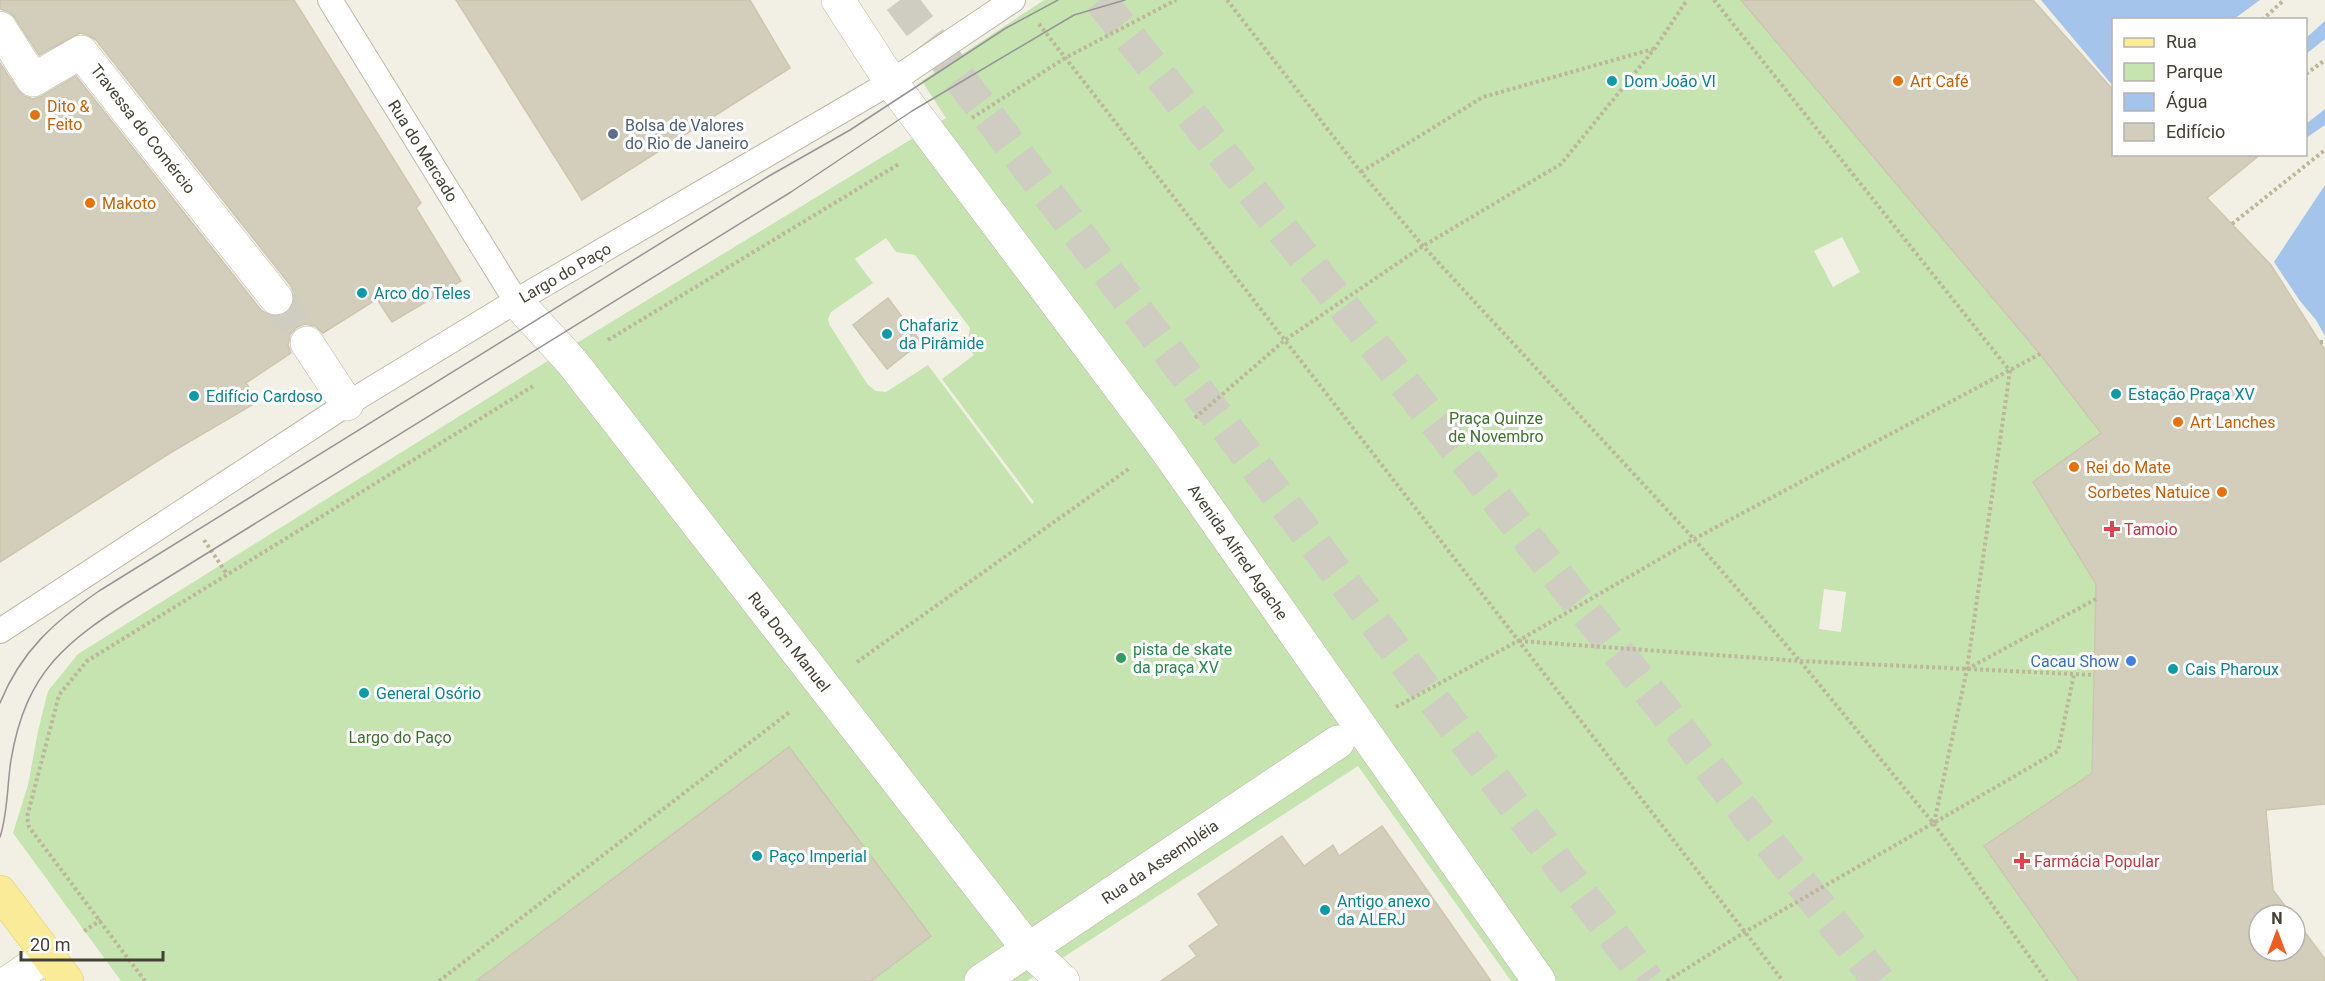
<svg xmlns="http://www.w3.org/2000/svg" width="2325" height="981" viewBox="0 0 2325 981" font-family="Roboto,sans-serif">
<rect width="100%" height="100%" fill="#f2f0e5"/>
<path fill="#c5e4b0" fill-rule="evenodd" d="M1044 0H1741L2040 354 2101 433 2033 482 2096 584 2092 773 1984 846 2079 981H1511L1358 766 1027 981H871L930 936 789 748 476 981H121L13 833 28 785 38 731 48 691 78 654 562 352 946 118 922 81ZM1842 237 1860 272 1833 287 1814 251ZM886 238 896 252 915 255 970 328 967 346 974 355 942 379 1034 502 1032 504 928 365 886 392 876 391 868 385 829 324 828 319 831 312 873 283 855 259ZM1824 589 1846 592 1841 632 1819 629Z"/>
<path fill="#a4c4ec" d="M2041 0H2325V336L2316 320 2300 301 2274 262 2324 186 2306 154V20H2114L2113 86Z"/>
<g fill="#f2f0e5">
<path d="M2260 0H2325V21L2306 38V20L2234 19Z"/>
<path d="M2325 39V109L2306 124V54Z"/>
<path d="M2325 125V185L2272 264 2271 260 2321 186 2298 154H2306V138Z"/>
</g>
<g fill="#d3cdbb" stroke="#cdc6af" stroke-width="1.5">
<path d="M0 0H294L421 203 416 208 461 281 392 322 377 299 323 333 315 326 305 324 297 327 290 335 288 345 291 353 246 383 259 401 170 453 0 562V63L18 90 24 96 33 99 42 96 76 76 261 310 270 316H279L288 312 294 304 295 296 291 286 96 40 88 35 80 33 39 55 15 18 9 12 0 9Z"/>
<path d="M456 0H750L790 68 582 200Z"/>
<path d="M1741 0H2033L2114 91V154H2261L2207 198 2271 265 2325 350V804L2266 810 2273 890 2292 915H2259V951H2295V919L2325 959V981H2079L1984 846 2092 773 2096 584 2033 482 2101 433 2040 354Z"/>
<path d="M888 298 921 342 887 369 853 325Z"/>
<path d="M789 747 931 936 871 981H476Z"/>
<path d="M1382 826 1491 981H1161L1197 956 1189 946 1219 925 1198 894 1282 836 1304 866 1333 845 1339 856Z"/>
</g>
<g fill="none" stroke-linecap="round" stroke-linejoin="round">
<path stroke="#cfcdc2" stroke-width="33" stroke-dasharray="33 16" stroke-linecap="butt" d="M276 298 307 343"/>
<g stroke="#cfcdc2" stroke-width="33" stroke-dasharray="33 16" stroke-linecap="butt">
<path d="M900 0 1648 981"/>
<path d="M1100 0 1879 981"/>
</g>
<defs>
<g id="lane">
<path d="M330 0 516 301"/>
<path d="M0 631 347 404 516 301 891 82 1013 0"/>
</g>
<g id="street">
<path d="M838 0 891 82 1163 445 1539 981"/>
<path d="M0 28 33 80 81 52 276 298"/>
<path d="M516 301 572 362 1029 950 1063 981"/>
<path d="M307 343 347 404"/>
<path d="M10 981 48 955"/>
<path d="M981 981 1338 742"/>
</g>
<path id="primary" d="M0 892 67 981"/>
</defs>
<use href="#lane" stroke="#bdb9a8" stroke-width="26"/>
<use href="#street" stroke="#bdb9a8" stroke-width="34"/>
<use href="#primary" stroke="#ddcb68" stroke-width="34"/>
<g stroke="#beb69a" stroke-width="4" stroke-dasharray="3 3" stroke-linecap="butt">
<path d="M1227 0 1361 172 1423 246 1694 539 1800 661 1934 824 2047 981"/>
<path d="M1714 0 2010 371 1967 669 1934 823"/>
<path d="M2262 20 2284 0"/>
<path d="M1039 24 1783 981"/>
<path d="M2306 74 2325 60"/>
<path d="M972 118 1065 58 1176 0"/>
<path d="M1361 172 1483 97 1653 49"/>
<path d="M2232 224 2325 150"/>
<path d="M608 340 899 164"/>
<path d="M2320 342H2325"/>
<path d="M1195 418 1285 340 1423 246 1561 164 1655 48 1687 0"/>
<path d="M204 540 227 574"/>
<path d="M1519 641 1800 661 2094 675"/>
<path d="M857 662 1130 468"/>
<path d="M1967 669 2096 599"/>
<path d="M1396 707 1518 641 1694 539 2040 354"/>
<path d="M84 931 101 920"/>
<path d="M145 981 29 827 27 817 59 695 87 661 535 385"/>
<path d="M439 981 791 711"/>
<path d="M1667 981 1745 932 2058 751 2074 674"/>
</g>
<use href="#lane" stroke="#fff" stroke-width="24"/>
<use href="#street" stroke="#fff" stroke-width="33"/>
<use href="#primary" stroke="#f9eb97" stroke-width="33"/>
<g stroke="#959595" stroke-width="1.5">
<path d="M0 703C21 651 54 622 99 591L769 176 850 130 1006 28 1058 0"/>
<path d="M0 837C8 813 7 785 11 760 26 671 66 641 138 596L791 192 912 111 1074 15 1125 0"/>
</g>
</g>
<g fill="#0f9aa8" stroke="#fff" stroke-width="2">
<circle cx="1612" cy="81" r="6"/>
<circle cx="362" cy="293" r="6"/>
<circle cx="887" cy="334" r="6"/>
<circle cx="2116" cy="394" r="6"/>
<circle cx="194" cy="396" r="6"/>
<circle cx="2173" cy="669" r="6"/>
<circle cx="364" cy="693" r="6"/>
<circle cx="757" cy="856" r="6"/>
<circle cx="1325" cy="910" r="6"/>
</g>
<g fill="#e8710a" stroke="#fff" stroke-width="2">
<circle cx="1898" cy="81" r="6"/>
<circle cx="35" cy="115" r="6"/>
<circle cx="90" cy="203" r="6"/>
<circle cx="2178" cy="422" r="6"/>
<circle cx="2074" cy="467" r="6"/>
<circle cx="2222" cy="492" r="6"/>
</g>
<circle fill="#5c6f8a" stroke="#fff" stroke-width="2" cx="613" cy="134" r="6"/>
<g fill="#e0444e" stroke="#fff" stroke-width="2">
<path d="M2109 520h6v6h6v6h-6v6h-6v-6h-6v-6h6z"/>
<path d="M2019 852h6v6h6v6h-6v6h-6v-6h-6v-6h6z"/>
</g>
<circle fill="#2e9e5b" stroke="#fff" stroke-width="2" cx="1121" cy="658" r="6"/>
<circle fill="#3f7fe0" stroke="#fff" stroke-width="2" cx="2131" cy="661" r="6"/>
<g text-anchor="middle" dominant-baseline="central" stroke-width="6" stroke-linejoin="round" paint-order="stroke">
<g font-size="16" fill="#0d838f" stroke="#fff" text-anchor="start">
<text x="1624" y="81">Dom João VI</text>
<text x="374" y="293">Arco do Teles</text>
<text x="899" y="325">Chafariz<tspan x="899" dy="18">da Pirâmide</tspan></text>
<text x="2128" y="394">Estação Praça XV</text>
<text x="206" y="396">Edifício Cardoso</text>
<text x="2185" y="669">Cais Pharoux</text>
<text x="376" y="693">General Osório</text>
<text x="769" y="856">Paço Imperial</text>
<text x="1337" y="901">Antigo anexo<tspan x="1337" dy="18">da ALERJ</tspan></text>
</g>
<g font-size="16" fill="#c56008" stroke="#fff" text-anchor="start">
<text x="1910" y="81">Art Café</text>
<text x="47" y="106">Dito &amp;<tspan x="47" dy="18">Feito</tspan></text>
<text x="102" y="203">Makoto</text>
<text x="2190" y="422">Art Lanches</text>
<text x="2086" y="467">Rei do Mate</text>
<text x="2210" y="492" text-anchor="end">Sorbetes Natuice</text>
</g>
<g font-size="16" fill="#4e5e75" stroke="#fff" text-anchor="start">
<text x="625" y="125">Bolsa de Valores<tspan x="625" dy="18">do Rio de Janeiro</tspan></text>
</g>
<g font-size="16" fill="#444035" stroke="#fff">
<text transform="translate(143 129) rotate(52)">Travessa do Comércio</text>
<text transform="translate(423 151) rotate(58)">Rua do Mercado</text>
<text transform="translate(565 273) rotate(-30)">Largo do Paço</text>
<text transform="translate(1238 552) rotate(55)">Avenida Alfred Agache</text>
<text transform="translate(789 642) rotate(52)">Rua Dom Manuel</text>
<text transform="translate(1160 862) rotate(-34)">Rua da Assembléia</text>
</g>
<g font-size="16" fill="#3c722c" stroke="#fff">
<text x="1496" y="418">Praça Quinze<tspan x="1496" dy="18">de Novembro</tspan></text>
<text x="400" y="737">Largo do Paço</text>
</g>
<g font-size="16" fill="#be3a42" stroke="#fff" text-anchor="start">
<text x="2124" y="529">Tamoio</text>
<text x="2034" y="861">Farmácia Popular</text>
</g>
<g font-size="16" fill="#27864d" stroke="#fff" text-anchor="start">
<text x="1133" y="649">pista de skate<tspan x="1133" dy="18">da praça XV</tspan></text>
</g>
<g font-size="16" fill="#366cbe" stroke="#fff" text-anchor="end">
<text x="2119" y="661">Cacau Show</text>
</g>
</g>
<rect x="2112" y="18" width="195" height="138" fill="#ffffff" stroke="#b4b3ae" stroke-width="1.5"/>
<rect x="2124" y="38" width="30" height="9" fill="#f9eb97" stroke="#b4b3ae" stroke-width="1.5"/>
<text x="2166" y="48" font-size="18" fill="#444035">Rua</text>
<rect x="2124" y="63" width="30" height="18" fill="#c5e4b0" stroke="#b4b3ae" stroke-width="1.5"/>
<text x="2166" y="78" font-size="18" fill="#444035">Parque</text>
<rect x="2124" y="93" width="30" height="18" fill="#a4c4ec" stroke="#b4b3ae" stroke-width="1.5"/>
<text x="2166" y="108" font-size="18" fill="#444035">Água</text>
<rect x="2124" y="123" width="30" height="18" fill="#d3cdbb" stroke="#b4b3ae" stroke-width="1.5"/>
<text x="2166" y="138" font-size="18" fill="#444035">Edifício</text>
<g transform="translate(2277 933)"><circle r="28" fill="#ffffff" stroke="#b4b3ae" stroke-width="1.5"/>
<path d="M0-4.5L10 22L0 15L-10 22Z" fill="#ee5d20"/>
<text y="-9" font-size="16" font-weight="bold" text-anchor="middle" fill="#444035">N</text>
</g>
<path d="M21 951v9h142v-9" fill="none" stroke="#444035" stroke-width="3"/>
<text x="30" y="951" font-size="18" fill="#444035" stroke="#ffffff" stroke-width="4.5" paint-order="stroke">20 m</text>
</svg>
